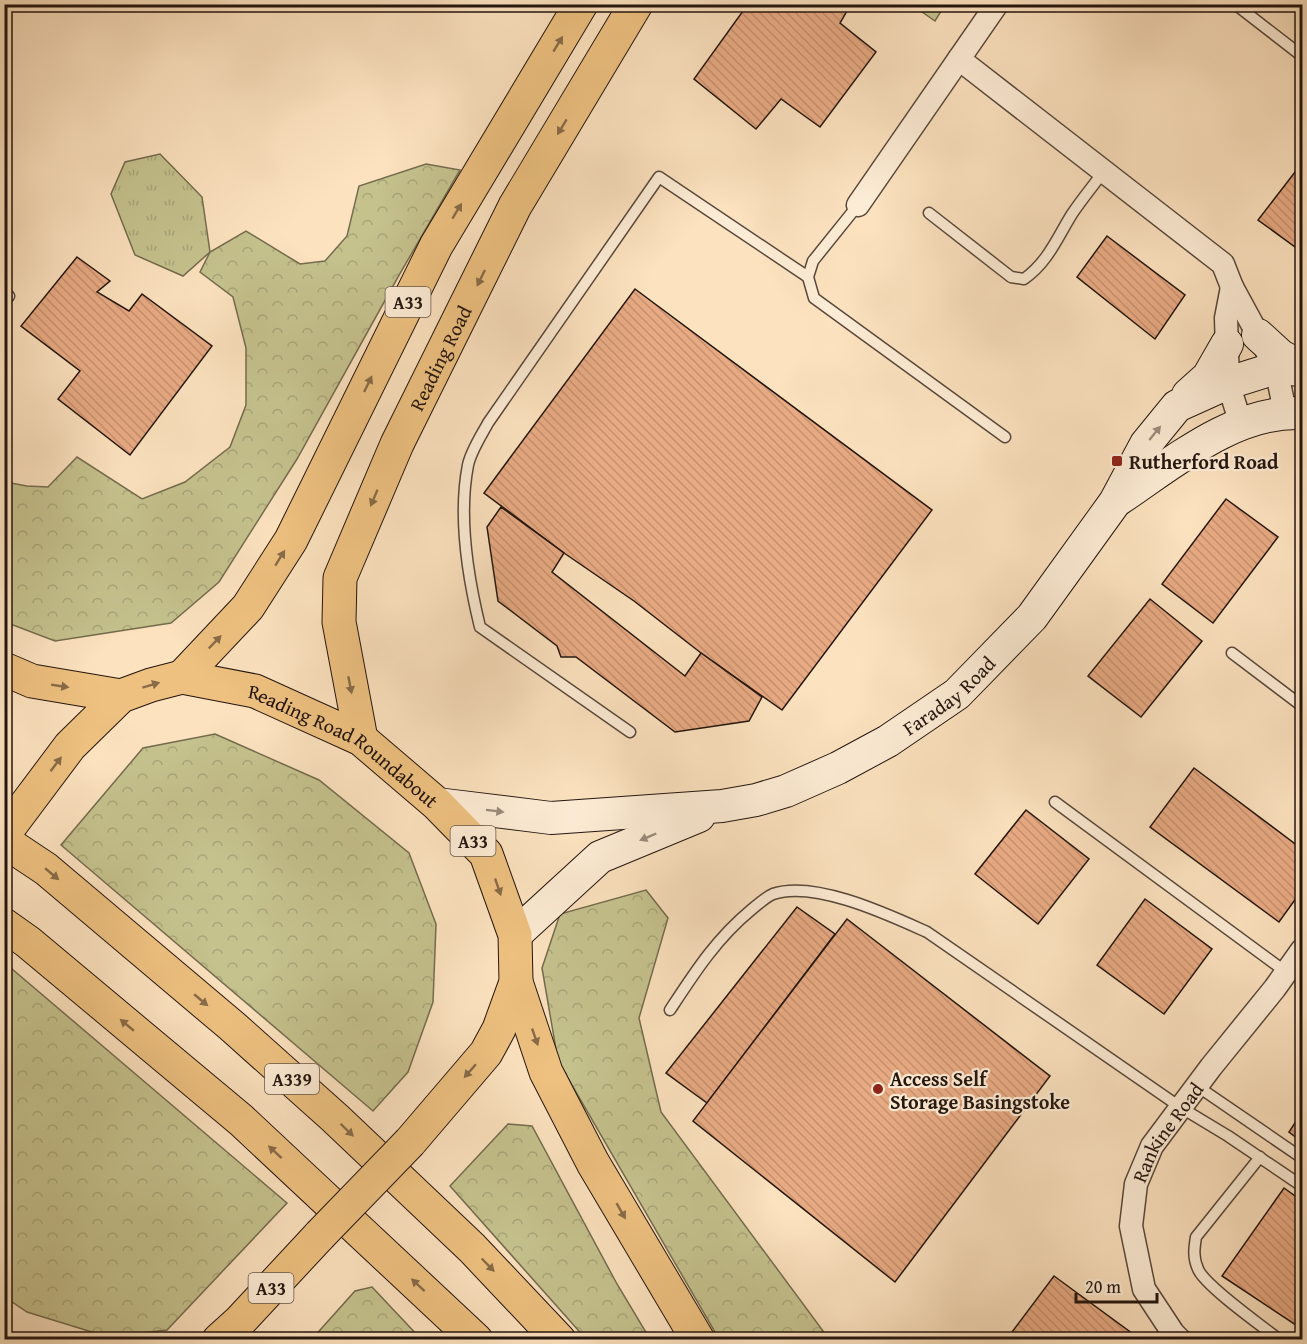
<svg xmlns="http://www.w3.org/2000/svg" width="1307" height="1344" viewBox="0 0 1307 1344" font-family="'Gentium Book Plus',serif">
<defs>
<pattern id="forest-crowns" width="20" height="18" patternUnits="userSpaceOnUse" patternTransform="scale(1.5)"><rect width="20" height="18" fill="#c5c28e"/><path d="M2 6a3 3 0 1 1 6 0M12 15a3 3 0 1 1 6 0" fill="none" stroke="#a9a679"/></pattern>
<pattern id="park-tufts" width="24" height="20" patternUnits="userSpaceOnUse" patternTransform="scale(1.5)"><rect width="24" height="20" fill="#c5c28e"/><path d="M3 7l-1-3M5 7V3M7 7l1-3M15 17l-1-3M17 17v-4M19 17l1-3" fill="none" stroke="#a9a679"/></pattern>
<pattern id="building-back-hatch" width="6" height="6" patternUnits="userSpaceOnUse" patternTransform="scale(1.5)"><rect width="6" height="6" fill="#e8aa83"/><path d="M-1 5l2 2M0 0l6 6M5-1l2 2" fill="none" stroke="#c79170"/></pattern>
</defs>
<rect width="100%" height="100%" fill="#fce2bf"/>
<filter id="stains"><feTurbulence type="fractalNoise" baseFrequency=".00333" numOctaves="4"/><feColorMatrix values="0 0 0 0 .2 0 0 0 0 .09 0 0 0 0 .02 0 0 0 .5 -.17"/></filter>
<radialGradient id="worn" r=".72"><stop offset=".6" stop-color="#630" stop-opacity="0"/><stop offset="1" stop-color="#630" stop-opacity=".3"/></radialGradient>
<g fill="url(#forest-crowns)" stroke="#746c4e" stroke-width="1.5">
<path d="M912 5 945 4V5L935 21Z"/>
<path d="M426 164 460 170 398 277 297 459 219 582 171 623 55 641 5 622V482L27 486 48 487 77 457 142 499 185 482 230 447 246 405V348L233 297 200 272 210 252 246 231 300 264 325 261 347 236 359 186Z"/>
<path d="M215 734 319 780 409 853 436 924 433 1002 408 1072 373 1111 61 845 143 748Z"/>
<path d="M646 890 668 918 639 1018 661 1112 829 1339H719L558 1061 542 968 560 914Z"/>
<path d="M5 963 287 1203 167 1330 108 1337 27 1312 5 1297Z"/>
<path d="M508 1124 532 1126 617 1284 650 1339H586L450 1186Z"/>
<path d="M372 1287 421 1339H312L355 1291Z"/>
</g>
<path fill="url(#park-tufts)" stroke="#746c4e" stroke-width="1.5" d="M160 154 202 197 210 252 183 276 135 255 111 194 125 162Z"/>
<g fill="url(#building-back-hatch)" stroke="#23150f" stroke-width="1.5">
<path d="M748 4H851L840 23 876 52 820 127 781 99 756 129 694 79Z"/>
<path d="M1302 163V252L1258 220Z"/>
<path d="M1107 236 1185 295 1155 339 1077 277Z"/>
<path d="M77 257 110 281 97 292 129 311 142 294 212 346 130 455 58 399 80 371 21 326Z"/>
<path d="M635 289 932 510 782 710 701 653 634 601 564 553 484 493Z"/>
<path d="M1226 499 1278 537 1213 623 1162 584Z"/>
<path d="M501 507 564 553 552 572 685 676 701 653 762 697 749 721 675 732 576 657H561L557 646 498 601 487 527Z"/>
<path d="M1150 599 1202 641 1141 717 1088 676Z"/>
<path d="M1194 768 1302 849V890L1279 922 1150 827Z"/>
<path d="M1026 810 1089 859 1038 924 975 874Z"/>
<path d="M1145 899 1212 949 1164 1014 1097 965Z"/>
<path d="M797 907 835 934 707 1103 666 1073Z"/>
<path d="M847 919 1050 1076 895 1282 693 1121Z"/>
<path d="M1302 1112V1142L1289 1132Z"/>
<path d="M1284 1188 1302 1201V1329L1222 1276Z"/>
<path d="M1054 1276 1133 1334 1129 1340H1006Z"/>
</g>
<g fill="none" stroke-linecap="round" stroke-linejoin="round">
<defs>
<g id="lane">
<path d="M1235 4 1302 56"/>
<path d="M858 205 813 261 808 277 814 298 1005 437"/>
<path d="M929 213 1011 277 1024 279C1048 262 1057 238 1072 214 1082 199 1093 186 1104 171"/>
<path d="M4 302 9 296"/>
<path d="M1232 653 1302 706"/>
<path d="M630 732 480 627C468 578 458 516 468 465 471 451 481 436 488 423L659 177 808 277"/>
<path d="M1055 802 1286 972"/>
<path d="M670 1010C695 972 716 939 751 910 757 905 766 897 773 894 815 880 889 915 927 932L1180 1107 1228 1136 1302 1186"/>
<path d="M1197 1086 1302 1158"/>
<path d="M1260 1157 1196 1237C1194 1249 1193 1258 1198 1269 1204 1285 1263 1327 1280 1340"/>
</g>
<g id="street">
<path d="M959 59 1223 264 1232 287 1276 368 1285 412"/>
<path d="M858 205 997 4"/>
<path d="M1232 287 1226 318 1228 383 1241 424"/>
<path id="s1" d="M1180 1340 1173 1333 1144 1289 1131 1226 1136 1184 1152 1146 1211 1067 1275 988 1302 950"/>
</g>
<g id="secondary">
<path d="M1258 335 1281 356 1302 367"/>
<path d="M1188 395 1208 377 1227 344"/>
<path d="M1119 499C1173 463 1234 410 1302 413"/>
<path id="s2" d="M437 804 551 818 722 806 756 800 786 791 838 768 888 741 957 694 1032 617 1115 502 1146 444 1177 406 1228 383 1276 368 1302 370"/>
<path d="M515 935 600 857 699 816"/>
</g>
<g id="highway">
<path d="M4 669 32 681 121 696"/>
<path d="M182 677 248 607 291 540 436 246 581 4"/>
<path id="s3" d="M361 739 339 622 340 578 397 444 515 206 636 4"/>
<path id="s4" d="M4 834 70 746 121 696 151 685 182 677 255 691 361 739 437 804 486 854 515 935 516 982 499 1029 486 1053 410 1142"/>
<path d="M4 841 46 869 232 1026 335 1118 472 1248 559 1340"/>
<path d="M4 925 28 942 241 1120 476 1340"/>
<path d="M516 982 546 1072 593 1163 698 1340"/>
<path d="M219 1340 240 1321 320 1235"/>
</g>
</defs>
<use href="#lane" stroke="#59483b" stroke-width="13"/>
<use href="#street" stroke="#59483b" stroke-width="25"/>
<use href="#secondary" stroke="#23150f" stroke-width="34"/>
<use href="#highway" stroke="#23150f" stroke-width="35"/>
<use href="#lane" stroke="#fdecd5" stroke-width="10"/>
<use href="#street" stroke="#fdecd5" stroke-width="22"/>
<use href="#secondary" stroke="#fdecd5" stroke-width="32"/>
<use href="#highway" stroke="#eec180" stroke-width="33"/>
<defs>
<path id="highway-bridge" d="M320 1235 410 1142"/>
</defs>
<use href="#highway-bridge" stroke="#23150f" stroke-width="35" stroke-linecap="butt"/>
<use href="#highway-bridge" stroke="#eec180" stroke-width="33"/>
</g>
<defs><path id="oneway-solid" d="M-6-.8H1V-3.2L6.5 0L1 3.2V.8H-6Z" transform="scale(1.5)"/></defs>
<g fill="#886b48">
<use href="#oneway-solid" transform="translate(558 44) rotate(-59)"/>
<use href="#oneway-solid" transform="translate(562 127) rotate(121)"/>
<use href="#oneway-solid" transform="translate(457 211) rotate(-59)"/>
<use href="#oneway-solid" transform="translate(481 278) rotate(116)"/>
<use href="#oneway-solid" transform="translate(368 384) rotate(-64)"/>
<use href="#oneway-solid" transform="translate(374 498) rotate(113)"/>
<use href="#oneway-solid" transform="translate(280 558) rotate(-58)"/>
<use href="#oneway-solid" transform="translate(215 642) rotate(-46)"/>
<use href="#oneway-solid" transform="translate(151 685) rotate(-17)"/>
<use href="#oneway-solid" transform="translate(350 685) rotate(79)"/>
<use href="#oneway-solid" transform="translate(60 686) rotate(9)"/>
<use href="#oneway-solid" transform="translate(56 764) rotate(-53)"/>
<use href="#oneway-solid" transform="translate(52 874) rotate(40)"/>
<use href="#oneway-solid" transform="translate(498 887) rotate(71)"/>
<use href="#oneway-solid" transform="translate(201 1000) rotate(40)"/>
<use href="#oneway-solid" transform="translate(127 1025) rotate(-140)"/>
<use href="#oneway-solid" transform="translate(535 1037) rotate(71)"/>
<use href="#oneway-solid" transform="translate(470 1071) rotate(131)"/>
<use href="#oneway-solid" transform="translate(347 1130) rotate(44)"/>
<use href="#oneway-solid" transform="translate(275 1152) rotate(-137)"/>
<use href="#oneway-solid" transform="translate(621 1211) rotate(60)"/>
<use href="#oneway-solid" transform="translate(488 1265) rotate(46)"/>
<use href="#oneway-solid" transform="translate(418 1285) rotate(-137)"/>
</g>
<g fill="#9b8b7c">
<use href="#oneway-solid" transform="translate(1155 433) rotate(-51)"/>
<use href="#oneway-solid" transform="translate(495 811) rotate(7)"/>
<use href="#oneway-solid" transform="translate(648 837) rotate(157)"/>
</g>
<g fill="#8f2418" stroke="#fdecd5" stroke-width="2">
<rect x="1111" y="455" width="12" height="12" rx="3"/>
<circle cx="878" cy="1089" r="6"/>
</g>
<g text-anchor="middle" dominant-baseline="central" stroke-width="4.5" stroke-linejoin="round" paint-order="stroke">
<g fill="#fdecd5" stroke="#64564a" stroke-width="1.5">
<rect x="385.5" y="287" width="45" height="30" rx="4.5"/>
<rect x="450.5" y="826" width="45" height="30" rx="4.5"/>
<rect x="265" y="1064" width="54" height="30" rx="4.5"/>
<rect x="248.5" y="1273" width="45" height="30" rx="4.5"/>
</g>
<g font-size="18" font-weight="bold" fill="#23150f">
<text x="408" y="302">A33</text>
<text x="473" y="841">A33</text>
<text x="292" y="1079">A339</text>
<text x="271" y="1288">A33</text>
</g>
<g font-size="20" fill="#23150f" stroke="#fdecd5">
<text stroke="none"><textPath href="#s3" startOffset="405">Reading Road</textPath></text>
<text stroke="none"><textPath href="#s2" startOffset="542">Faraday Road</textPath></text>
<text stroke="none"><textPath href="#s4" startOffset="424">Reading Road Roundabout</textPath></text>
<text stroke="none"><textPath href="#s1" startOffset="230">Rankine Road</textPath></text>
</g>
<g font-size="20" font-weight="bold" fill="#23150f" stroke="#fdecd5" text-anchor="start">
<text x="1129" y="461">Rutherford Road</text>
<text x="890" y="1078">Access Self<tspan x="890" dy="23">Storage Basingstoke</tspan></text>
</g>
</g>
<rect width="1307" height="1344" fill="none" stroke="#fce2bf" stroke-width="24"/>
<rect x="6" y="6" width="1295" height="1332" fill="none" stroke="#23150f" stroke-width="3"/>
<rect x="12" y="12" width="1283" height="1320" fill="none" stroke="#23150f" stroke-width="1.5"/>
<path d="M1076 1293v9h81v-9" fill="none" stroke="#23150f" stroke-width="3"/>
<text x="1085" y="1293" font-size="18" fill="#23150f" stroke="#fdecd5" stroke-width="4.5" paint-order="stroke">20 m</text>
<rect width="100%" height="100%" filter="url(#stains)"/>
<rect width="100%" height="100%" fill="url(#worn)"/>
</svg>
